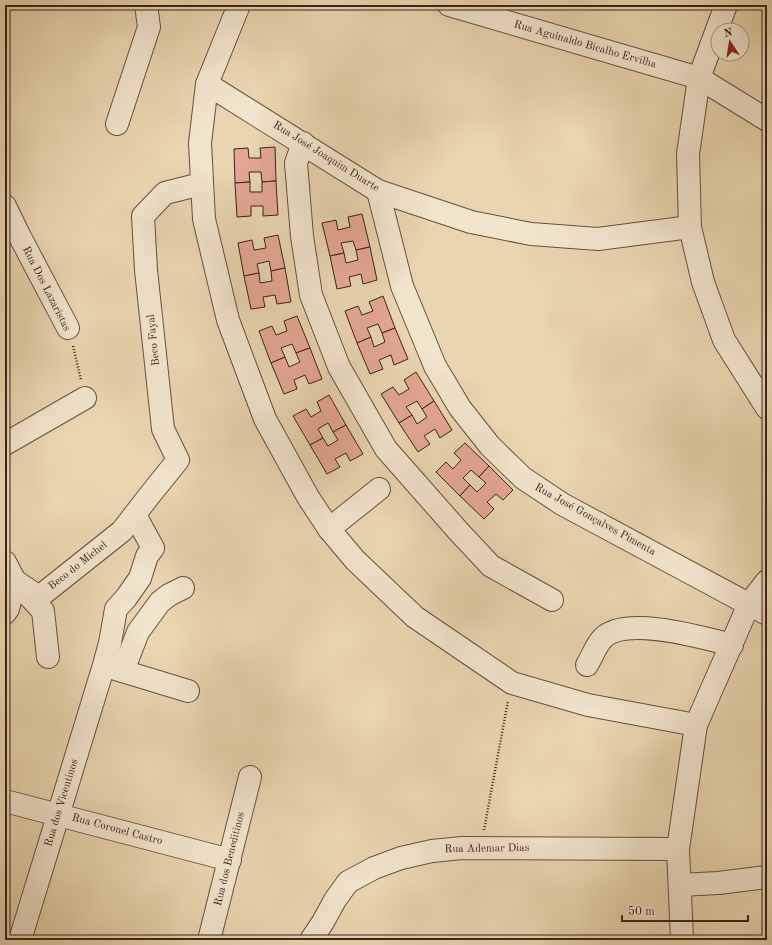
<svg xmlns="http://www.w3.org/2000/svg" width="772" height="945" viewBox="0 0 772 945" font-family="'Old Standard TT',serif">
<rect width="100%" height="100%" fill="#e9d5b0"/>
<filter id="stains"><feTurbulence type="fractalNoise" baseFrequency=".005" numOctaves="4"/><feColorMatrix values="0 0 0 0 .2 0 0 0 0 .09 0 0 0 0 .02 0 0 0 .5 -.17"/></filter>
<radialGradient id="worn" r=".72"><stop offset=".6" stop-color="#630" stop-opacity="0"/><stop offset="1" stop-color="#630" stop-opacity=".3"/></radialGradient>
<g fill="#e4a793" stroke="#3b2219">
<path d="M275 147 276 181 262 182 261 172H249L250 182 235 183 234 149 248 148 249 158H261L260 148Z"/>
<path d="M276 181 278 215 263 216V206H251V216L237 217 235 183 250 182V192H262V182Z"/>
<path d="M362 214 370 247 356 250 353 241 341 243 344 253 330 256 322 223 336 220 338 230 350 227 348 217Z"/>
<path d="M278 235 285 268 271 271 269 261 257 264 259 273 244 276 238 243 252 240 254 250 266 248 264 238Z"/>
<path d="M370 247 377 280 363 284 361 274 349 277 351 286 337 289 330 256 344 253 346 263 358 260 356 250Z"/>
<path d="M285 268 291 302 277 304 275 295 263 297 265 307 251 309 244 276 259 273 260 283 272 281 271 271Z"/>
<path d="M383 296 395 328 382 333 378 324 367 328 371 337 357 343 345 311 358 306 362 315 373 311 369 302Z"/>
<path d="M297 316 310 348 296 353 292 344 281 348 285 357 271 363 259 331 272 326 276 335 287 331 284 321Z"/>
<path d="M395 328 408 359 394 365 391 355 379 360 383 369 370 374 357 343 371 337 374 347 385 342 382 333Z"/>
<path d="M310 348 322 379 309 384 305 375 294 380 297 389 284 394 271 363 285 357 289 367 300 362 296 353Z"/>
<path d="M416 372 434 401 422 409 417 401 406 407 412 415 399 423 381 394 393 387 399 395 409 389 404 380Z"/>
<path d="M329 395 346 425 333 432 328 423 318 429 323 438 310 445 293 416 306 409 311 417 321 411 317 402Z"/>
<path d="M434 401 452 430 440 438 435 429 424 436 430 444 418 452 399 423 412 415 417 424 427 417 422 409Z"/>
<path d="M346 425 363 454 350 461 346 453 335 459 340 467 327 474 310 445 323 438 328 446 338 440 333 432Z"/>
<path d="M465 443 489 466 479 477 471 470 463 478 470 485 460 496 436 472 446 462 453 469 461 460 454 453Z"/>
<path d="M489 466 513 490 503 500 496 494 487 502 494 509 484 519 460 496 470 485 477 492 486 483 479 477Z"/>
</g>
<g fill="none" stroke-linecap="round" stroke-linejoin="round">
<defs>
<g id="minor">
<path d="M239 5 207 84 200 143 204 219 228 320 265 419 308 497 329 529 355 560 415 617 512 683 588 705 696 725"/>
<path d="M449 5 699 78 767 120"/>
<path d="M726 5 699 78 688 154 690 227 703 282 724 340 767 408"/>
<path d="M207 84 378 191 471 222 531 234 598 239 690 227"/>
<path d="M117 124 149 27 146 5"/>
<path d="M303 143 296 163 302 236 311 295 339 367 386 449 460 533 491 566 552 600"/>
<path d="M378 191 402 286 435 366 460 408 490 446 523 478 562 504 767 614"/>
<path d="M5 206 19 235 68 328"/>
<path d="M5 444 85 398"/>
<path d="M329 529 379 489"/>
<path d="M5 562 15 581 43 611 48 657"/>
<path d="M15 581 39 597 122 531 149 496 178 460 163 429 146 270 143 216 165 193 201 184"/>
<path d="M5 613 8 609 15 581"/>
<path d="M587 665C592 657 596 645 603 638 626 615 704 638 732 645"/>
<path d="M109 667 188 691"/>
<path d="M123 671 138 632 160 602 169 595 183 588"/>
<path d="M5 801 230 860"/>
<path d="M680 885 718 883 767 877"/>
<path d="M20 940 104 665 110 643 116 609 126 598 140 578 147 556 153 548 135 515"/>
<path d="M209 940 250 777"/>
<path d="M311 940 323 922 335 900 348 882 374 868 401 858 432 851 462 848 678 849"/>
<path d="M682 940 678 849 696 725 749 604 767 581"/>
</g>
</defs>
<use href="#minor" stroke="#664f3f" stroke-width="24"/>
<g stroke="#3b2219" stroke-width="2.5" stroke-dasharray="1 2" stroke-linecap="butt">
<path d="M73 346 81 380"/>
<path d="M484 830 508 701"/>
</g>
<use href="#minor" stroke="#f1e4cc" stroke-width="22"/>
</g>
<g text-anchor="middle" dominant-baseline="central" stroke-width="3" stroke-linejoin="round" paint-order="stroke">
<g font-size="11" fill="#3b2219" stroke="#f1e4cc">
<text transform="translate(585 45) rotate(16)">Rua Aguinaldo Bicalho Ervilha</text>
<text transform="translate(326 157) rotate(32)">Rua José Joaquim Duarte</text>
<text transform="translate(46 289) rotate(63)">Rua Dos Lazaristas</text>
<text transform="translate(154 340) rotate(-96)">Beco Fayal</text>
<text transform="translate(595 520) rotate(29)">Rua José Gonçalves Pimenta</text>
<text transform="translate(78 566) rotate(-38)">Beco do Michel</text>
<text transform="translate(62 803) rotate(-73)">Rua dos Vicentinos</text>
<text transform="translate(117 830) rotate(15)">Rua Coronel Castro</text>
<text transform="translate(487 849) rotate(-1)">Rua Ademar Dias</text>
<text transform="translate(230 859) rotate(-76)">Rua dos Beneditinos</text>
</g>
</g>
<rect width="772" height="945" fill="none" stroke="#e9d5b0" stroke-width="20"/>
<rect x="6" y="6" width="760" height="933" fill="none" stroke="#3b2219" stroke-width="2"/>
<rect x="10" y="10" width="752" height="925" fill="none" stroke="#3b2219"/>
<g transform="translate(730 42) rotate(348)"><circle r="19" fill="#f1e4cc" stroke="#a89684"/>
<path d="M0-3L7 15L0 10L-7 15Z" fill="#8f2418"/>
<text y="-6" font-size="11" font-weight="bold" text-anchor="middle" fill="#3b2219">N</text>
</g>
<path d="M622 915v6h126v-6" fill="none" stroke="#3b2219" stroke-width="2"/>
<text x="628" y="915" font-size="12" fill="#3b2219" stroke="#f1e4cc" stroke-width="3" paint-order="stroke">50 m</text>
<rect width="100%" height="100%" filter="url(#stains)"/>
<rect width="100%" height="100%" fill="url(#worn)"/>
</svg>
